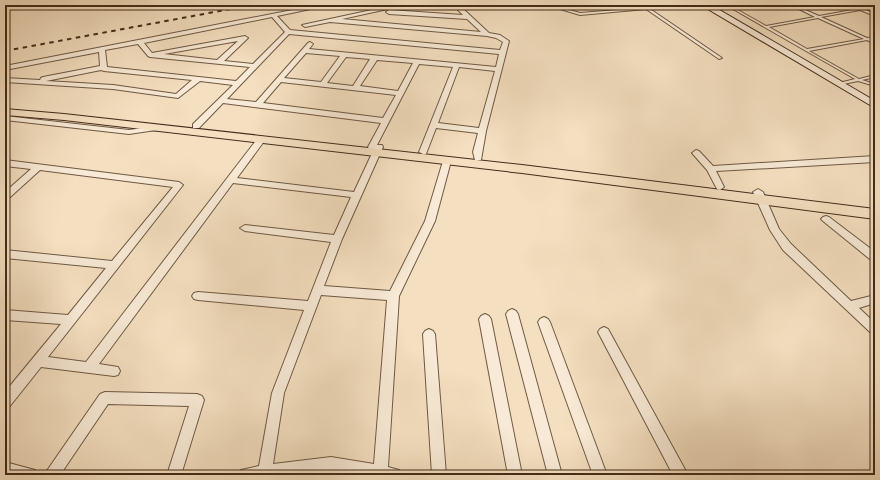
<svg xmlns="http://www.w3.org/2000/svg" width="880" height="480" viewBox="0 0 880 480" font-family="Vollkorn,serif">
<rect width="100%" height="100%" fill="#f4dfc0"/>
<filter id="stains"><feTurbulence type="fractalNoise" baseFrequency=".005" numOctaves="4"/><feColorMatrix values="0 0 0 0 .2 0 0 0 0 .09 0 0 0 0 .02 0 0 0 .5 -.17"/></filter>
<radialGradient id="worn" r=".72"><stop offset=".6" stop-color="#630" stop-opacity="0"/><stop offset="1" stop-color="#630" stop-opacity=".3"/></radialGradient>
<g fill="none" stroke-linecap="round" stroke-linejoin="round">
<defs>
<g id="lane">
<path d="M547 5H551L580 13 644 8 641 5H644L647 7 676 5H687L686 6 650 9 722 58 719 59 646 9 580 15Z"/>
<path d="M726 5H729L766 26 815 17 791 5H794L819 16 858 9 851 5H854L875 14V16L860 10 821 17 867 38 875 37V39L870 40 875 42V44L867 40 809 51 859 79 875 75V77L862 80 875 84V86L858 81 839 85V83L855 79ZM818 18 864 39 807 49 769 27Z"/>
</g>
<g id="street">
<path d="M318 5H330L277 16 290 30 500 50 503 42 496 38 487 36 330 22 305 27 302 25 395 5H406L342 19 481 32 467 19 389 14 386 12 389 10 463 15 453 5H459L489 33 500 35 509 41 486 131 481 160H475L473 152 478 133 436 128 426 154H423L419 152 453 67 419 64 377 145H382L383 147 342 239 324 286 390 291 425 221 443 161 447 158 450 159 451 161 435 221 399 296 388 467 399 470 401 475H353L331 471 301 475H239L241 470 259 466 272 393 304 310 198 300 194 299 192 296 194 293 198 292 308 301 331 242 245 231 240 228 245 225 334 235 351 197 233 183 99 364 118 367 120 371 118 375 114 376 41 367 10 406 5 408V392L61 324 5 320V310L68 315 106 268 5 258V250L112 261 173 187 40 170 8 199 5 200V192L31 169 5 166V160L179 182 183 185 48 357 86 362 258 138H264L265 140 237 178 354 192 374 149H369L368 147 381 123 223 103 199 128H193V124L233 85 200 81 178 98 113 89 5 82V78L40 80 41 78 43 77 100 66 99 52 5 70V66ZM272 17 285 32 253 64 224 61 247 39 248 38 245 36 152 53 144 43ZM289 34 499 54 496 67 309 49 313 44 310 42 308 43 256 102 227 99ZM238 41 217 60 164 54ZM138 44 148 56 150 57 250 67 236 81 107 67 105 50ZM306 53 340 56 321 82 284 78ZM346 57 370 59 353 86 327 83ZM377 60 413 63 398 91 360 86ZM459 67 495 71 479 128 438 123ZM101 70 104 71 192 80 176 94 113 85 46 81ZM281 82 396 95 383 118 263 103ZM321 295 387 300 374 464 331 457 273 464 284 393Z"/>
<path d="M5 116 129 130 156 126 160 128 156 130 129 134 5 120Z"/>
<path d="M696 150 699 151 713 166 875 156V162L716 171 724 187 720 190 717 189 707 170 692 153Z"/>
<path d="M758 189 763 192 779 229 791 244 851 301 875 295V303L859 308 875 323V335L871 333 783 250 770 230 753 192Z"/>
<path d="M826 216 829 217 875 252V261L871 260 823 221 821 219 823 217Z"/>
<path d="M512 309 516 311 518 314 562 475H548L506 314 508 311Z"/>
<path d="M485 314 489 316 491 319 522 475H508L479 319 481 316Z"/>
<path d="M544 317 548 319 550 322 607 475H593L538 322 540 319Z"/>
<path d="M604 327 608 329 688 475H673L598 332 600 329Z"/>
<path d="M429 329 433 331 435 334 446 475H432L423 334 425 331Z"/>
<path d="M105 392 197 394 202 396 204 400 181 475H167L189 406 108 404 60 475H44L100 394Z"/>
<path d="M5 462 35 470 37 475H5Z"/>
</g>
<path id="secondary" d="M701 5H711L875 101V108Z"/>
<path id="primary" d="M5 109 64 114 522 165 875 209V219L522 173 64 120 5 115Z"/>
</defs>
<use href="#lane" stroke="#6f5943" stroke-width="2"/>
<use href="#street" stroke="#6f5943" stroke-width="2"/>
<use href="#secondary" stroke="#432c19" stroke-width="2"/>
<use href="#primary" stroke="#432c19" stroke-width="2"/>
<use href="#lane" fill="#f8ead6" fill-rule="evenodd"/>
<use href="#street" fill="#f8ead6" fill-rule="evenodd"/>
<use href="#secondary" fill="#f8ead6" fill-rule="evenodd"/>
<use href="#primary" fill="#f4dfc0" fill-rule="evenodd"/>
<path stroke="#432c19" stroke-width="2" stroke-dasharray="4.5 4.5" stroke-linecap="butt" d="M5 51 252 5"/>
</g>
<rect width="880" height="480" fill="none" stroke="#f4dfc0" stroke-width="20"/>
<rect x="6" y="6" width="868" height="468" fill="none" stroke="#432c19" stroke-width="2"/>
<rect x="10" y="10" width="860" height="460" fill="none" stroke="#432c19"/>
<rect width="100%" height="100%" filter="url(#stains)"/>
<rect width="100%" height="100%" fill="url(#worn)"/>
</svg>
